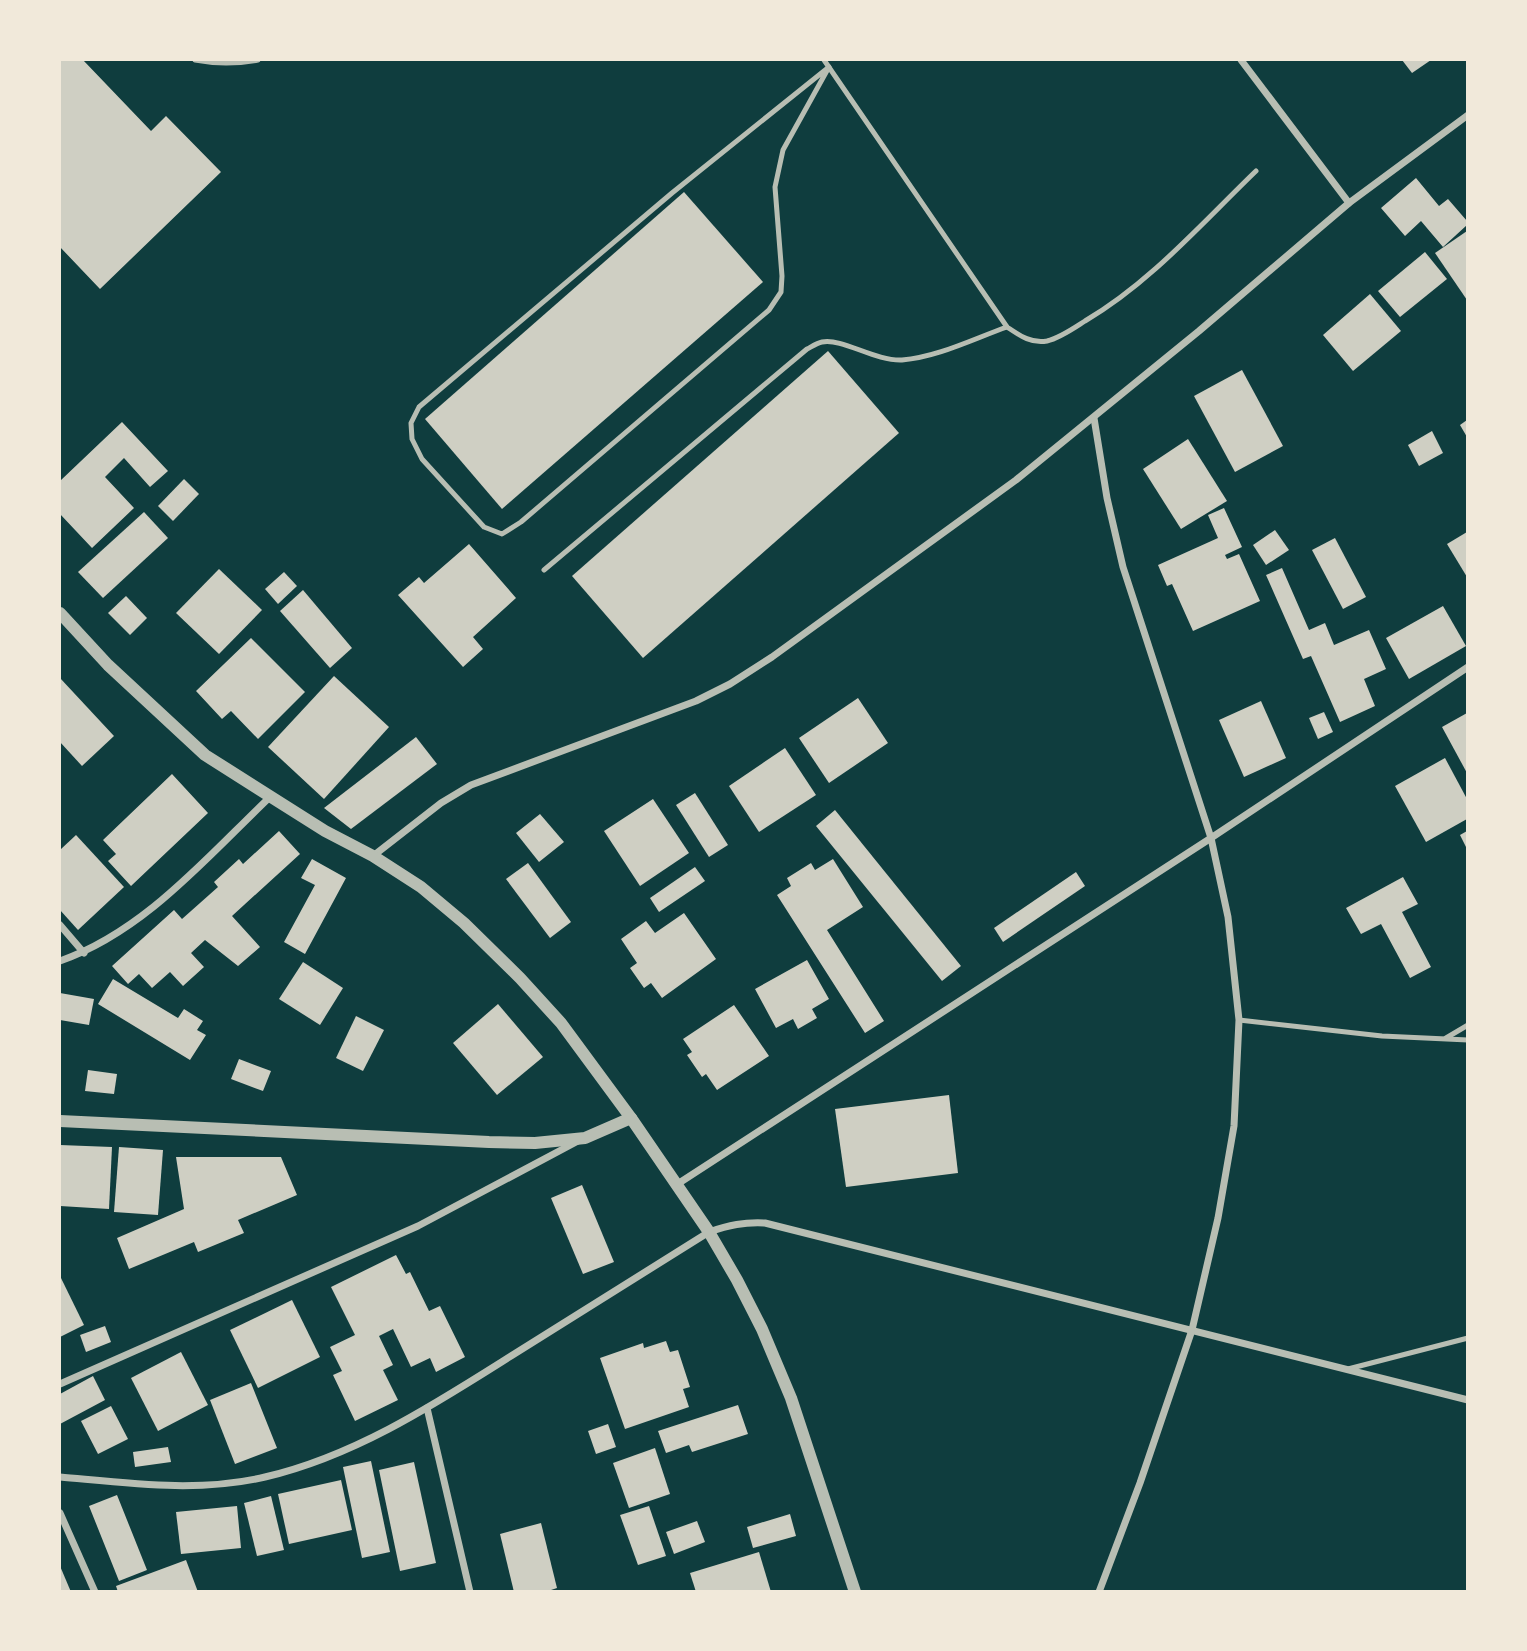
<svg xmlns="http://www.w3.org/2000/svg" width="1527" height="1651" viewBox="0 0 1527 1651" font-family="'Space Grotesk',sans-serif">
<rect width="100%" height="100%" fill="#0f3d3e"/>
<g fill="#cfcfc3">
<path d="M60 60H83L151 131 166 116 221 172 100 289 60 247Z"/>
<path d="M1402 60H1431L1412 73Z"/>
<path d="M1416 178 1439 206 1448 199 1467 221V225L1443 247 1421 221 1405 236 1381 208Z"/>
<path d="M684 192 763 282 502 509 425 419Z"/>
<path d="M1467 231V300L1435 253Z"/>
<path d="M1425 252 1447 279 1400 317 1378 291Z"/>
<path d="M1370 294 1401 331 1353 371 1323 335Z"/>
<path d="M828 351 899 433 643 658 572 576Z"/>
<path d="M1242 370 1283 446 1235 472 1194 396Z"/>
<path d="M1467 420V437L1460 425Z"/>
<path d="M122 422 168 471 150 487 124 458 105 477 134 508 92 548 60 514V481Z"/>
<path d="M1432 431 1443 453 1419 466 1408 445Z"/>
<path d="M1188 439 1227 501 1181 529 1143 469Z"/>
<path d="M184 479 199 494 173 521 158 506Z"/>
<path d="M1224 508 1242 547 1225 555 1227 559 1239 554 1260 601 1193 631 1172 584 1167 586 1158 565 1218 538 1208 515Z"/>
<path d="M144 512 168 538 103 598 78 572Z"/>
<path d="M1275 530 1289 550 1266 565 1253 545Z"/>
<path d="M1467 532V577L1447 544Z"/>
<path d="M1335 538 1366 597 1343 609 1312 550Z"/>
<path d="M469 544 516 598 473 637 483 649 463 667 398 595 419 577 424 583Z"/>
<path d="M1282 568 1309 630 1325 623 1334 645 1369 630 1386 669 1364 679 1375 706 1340 722 1311 656 1303 659 1266 575Z"/>
<path d="M219 569 262 610 219 654 176 613Z"/>
<path d="M284 572 297 586 278 604 265 589Z"/>
<path d="M303 590 352 648 330 668 280 611Z"/>
<path d="M126 596 147 618 130 635 108 613Z"/>
<path d="M1443 606 1466 646 1409 679 1386 638Z"/>
<path d="M251 638 305 692 258 739 231 711 222 719 196 691Z"/>
<path d="M334 676 389 727 324 799 268 747Z"/>
<path d="M60 678 114 736 82 766 60 742Z"/>
<path d="M858 698 888 743 829 783 799 738Z"/>
<path d="M1261 701 1286 758 1244 777 1219 720Z"/>
<path d="M1324 712 1333 732 1318 739 1309 718Z"/>
<path d="M1467 713V773L1442 727Z"/>
<path d="M416 737 437 764 351 829 324 808Z"/>
<path d="M785 748 816 795 759 832 729 786Z"/>
<path d="M1445 758 1467 799V819L1426 842 1395 786Z"/>
<path d="M172 774 208 813 131 886 108 861 116 854 103 840Z"/>
<path d="M695 793 728 845 709 857 676 805Z"/>
<path d="M653 799 689 853 640 886 604 831Z"/>
<path d="M835 810 961 966 942 981 816 826Z"/>
<path d="M540 814 564 842 539 862 516 833Z"/>
<path d="M279 831 300 854 232 916 260 947 238 966 205 940 191 953 204 967 183 986 170 972 152 988 139 974 128 984 112 966 174 910 182 919 218 887 214 882 239 859 243 864Z"/>
<path d="M1467 831V849L1460 835Z"/>
<path d="M76 835 124 887 78 930 60 910V850Z"/>
<path d="M312 859 346 878 305 954 284 942 315 885 301 878Z"/>
<path d="M833 859 863 907 827 930 884 1021 865 1033 777 895 791 886 787 878 811 863 815 870Z"/>
<path d="M528 863 571 922 550 938 506 879Z"/>
<path d="M695 867 705 881 659 912 650 898Z"/>
<path d="M1076 872 1085 886 1003 942 994 928Z"/>
<path d="M1403 877 1418 904 1402 912 1431 967 1410 978 1381 924 1361 934 1346 908Z"/>
<path d="M684 913 716 959 662 998 651 983 644 988 630 968 637 963 621 939 646 921 655 933Z"/>
<path d="M807 960 829 999 812 1009 817 1018 798 1029 793 1019 776 1028 755 989Z"/>
<path d="M303 962 343 988 320 1025 279 999Z"/>
<path d="M113 979 178 1018 184 1009 203 1021 197 1030 206 1035 190 1060 98 1004Z"/>
<path d="M60 993 94 999 89 1025 60 1020Z"/>
<path d="M498 1004 543 1057 497 1095 453 1043Z"/>
<path d="M734 1005 769 1056 717 1090 706 1074 702 1077 687 1055 692 1052 683 1039Z"/>
<path d="M356 1016 384 1030 363 1071 336 1058Z"/>
<path d="M239 1059 271 1071 263 1091 231 1079Z"/>
<path d="M88 1070 117 1074 114 1094 85 1091Z"/>
<path d="M949 1095 958 1173 846 1187 835 1109Z"/>
<path d="M60 1145 112 1147 109 1209 60 1206Z"/>
<path d="M119 1147 163 1150 158 1215 114 1212Z"/>
<path d="M176 1157H281L297 1195 238 1220 244 1233 198 1252 194 1242 129 1269 117 1238 184 1209Z"/>
<path d="M582 1185 614 1262 583 1274 551 1198Z"/>
<path d="M396 1255 406 1274 410 1272 429 1311 440 1306 465 1357 436 1372 430 1358 411 1367 393 1329 379 1336 393 1365 383 1370 398 1400 355 1421 333 1375 342 1371 330 1347 355 1335 331 1287Z"/>
<path d="M60 1276 84 1325 60 1337Z"/>
<path d="M292 1300 320 1357 258 1388 230 1330Z"/>
<path d="M105 1326 111 1342 86 1352 80 1335Z"/>
<path d="M666 1341 670 1352 678 1350 690 1387 683 1389 689 1407 625 1429 600 1358 643 1343 644 1348Z"/>
<path d="M181 1352 208 1405 158 1431 131 1378Z"/>
<path d="M93 1376 105 1400 60 1424V1394Z"/>
<path d="M251 1383 277 1448 235 1464 210 1400Z"/>
<path d="M738 1405 748 1434 692 1452 689 1445 666 1453 658 1431Z"/>
<path d="M111 1406 128 1439 98 1454 81 1421Z"/>
<path d="M608 1424 616 1447 596 1454 588 1431Z"/>
<path d="M168 1447 171 1462 135 1467 133 1452Z"/>
<path d="M655 1448 670 1494 629 1508 613 1463Z"/>
<path d="M371 1461 390 1552 362 1558 343 1467Z"/>
<path d="M414 1462 436 1563 400 1571 379 1470Z"/>
<path d="M341 1480 352 1530 289 1544 278 1494Z"/>
<path d="M117 1495 147 1570 119 1581 89 1506Z"/>
<path d="M271 1496 284 1550 257 1556 244 1503Z"/>
<path d="M237 1506 241 1548 181 1554 176 1512Z"/>
<path d="M649 1506 666 1556 638 1565 620 1515Z"/>
<path d="M790 1514 796 1536 753 1548 747 1527Z"/>
<path d="M697 1521 705 1542 674 1554 666 1532Z"/>
<path d="M541 1523 557 1588 545 1592H514L500 1534Z"/>
<path d="M759 1552 771 1592H696L690 1573Z"/>
<path d="M186 1560 198 1592H118L116 1586Z"/>
<path d="M60 1566 71 1592H60Z"/>
</g>
<g fill="none" stroke-linecap="round" stroke-linejoin="round">
<g stroke="#b8beb3" stroke-width="5">
<path d="M195 60C216 64 236 64 258 60"/>
<path d="M824 60 1007 327C1019 335 1031 344 1047 341 1060 338 1074 328 1085 321 1150 283 1202 223 1256 171"/>
<path d="M829 67 783 150 775 187 782 276 781 292 769 310 521 522 502 534 484 527 422 459 412 439 411 423 419 407 672 193Z"/>
<path d="M544 570 807 349C811 347 817 343 822 342 843 338 874 361 902 360 938 357 973 339 1007 327"/>
<path d="M1239 1020 1382 1036 1468 1040"/>
<path d="M1446 1038 1468 1025"/>
<path d="M1348 1369 1468 1338"/>
</g>
<g stroke="#b8beb3" stroke-width="7">
<path d="M1241 60 1349 203"/>
<path d="M1094 418 1107 498 1123 567 1211 838 1228 917 1239 1020 1234 1126 1218 1218 1192 1330 1140 1483 1099 1592"/>
<path d="M373 856 441 803 471 785 696 701 730 684 772 657 1016 480 1199 331 1349 203 1468 115"/>
<path d="M60 925 84 953"/>
<path d="M60 961C144 932 207 857 270 797"/>
<path d="M676 1185 1211 838 1468 667"/>
<path d="M60 1384 418 1226 578 1141"/>
<path d="M427 1408 470 1592"/>
<path d="M60 1477C127 1483 198 1493 265 1477 355 1456 435 1404 511 1356 577 1314 643 1273 709 1232 729 1225 744 1222 765 1223L1468 1400"/>
<path d="M60 1513 95 1592"/>
</g>
<g stroke="#b8beb3" stroke-width="12">
<path d="M60 613 108 665 205 755 325 831 373 856 421 887 464 923 520 978 561 1023 631 1118 709 1232 737 1280 762 1329 791 1398 855 1592"/>
<path d="M60 1121 489 1142 535 1143 585 1138 631 1118"/>
</g>
</g>
<rect width="1527" height="1651" fill="none" stroke="#f1e9da" stroke-width="122"/>
</svg>
